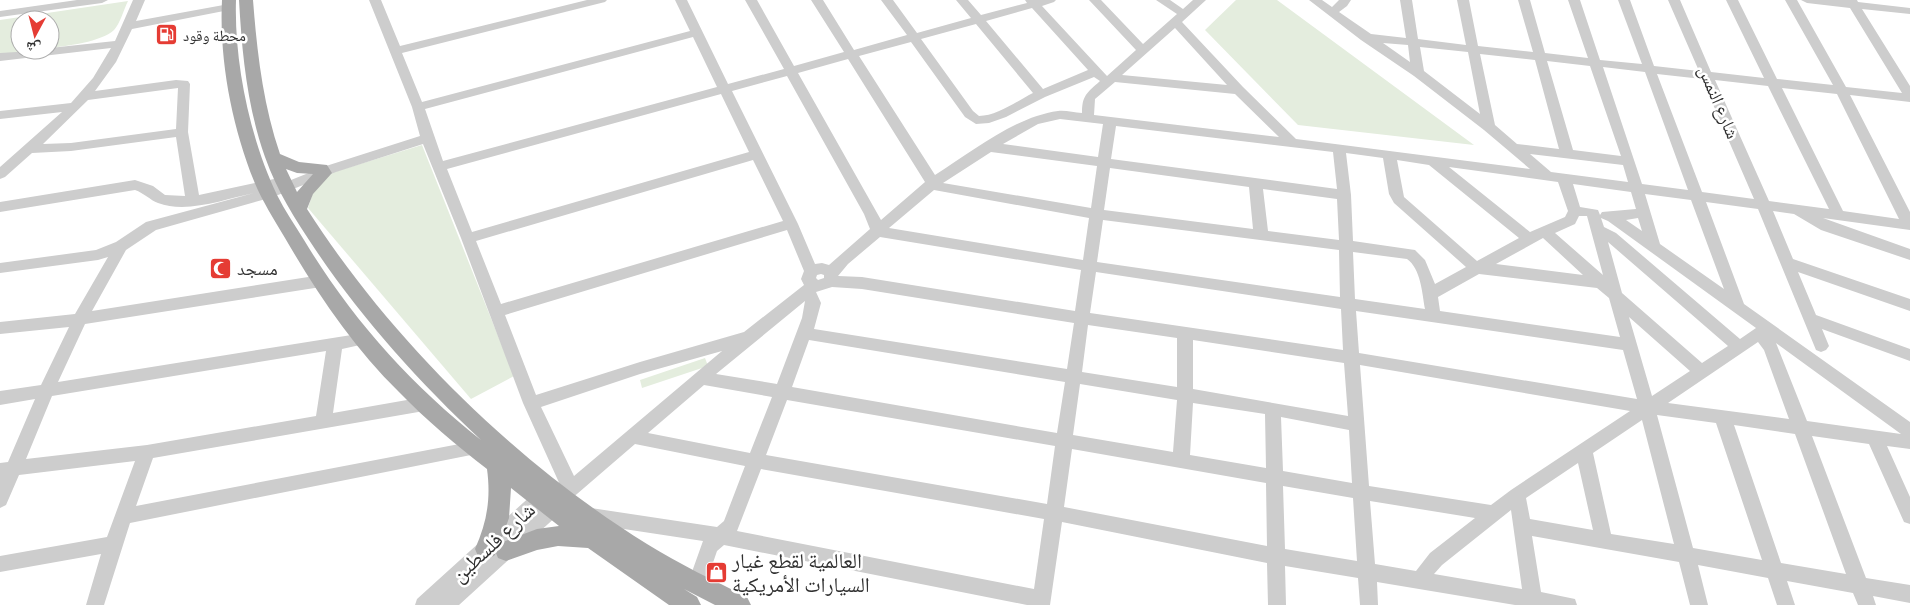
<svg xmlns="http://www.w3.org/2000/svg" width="1910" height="605" viewBox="0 0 1910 605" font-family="'PT Sans Narrow','Noto Naskh Arabic',sans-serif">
<rect width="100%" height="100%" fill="#fff"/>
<g fill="#e4edde">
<path d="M1236 0H1277L1474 145 1298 125 1205 30Z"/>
<path d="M128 1C124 9 120 24 114 30 101 42 67 46 50 48V20H20V50H38L0 55V20Z"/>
<path d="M422 145 514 376 471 399 308 208 315 186 334 172Z"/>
<path d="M705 358 708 366 642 388 640 380Z"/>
</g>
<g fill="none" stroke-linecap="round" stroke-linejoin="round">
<g fill="#cdcdcd" fill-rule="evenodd">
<path d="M77 0H108L102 3 0 17V11Z"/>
<path d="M133 0H145L136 21 229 4 235 7 229 10 132 29 116 62 95 91 176 80 188 81 190 84 188 132 199 195 274 179 279 181 281 184 326 166 420 136 412 107 369 0H381L400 46 587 0H607L605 2 402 53 422 102 690 31 675 0H687L728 84 784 69 745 0H757L794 66 844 52 811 0H823L854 50 907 35 881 0H893L917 33 971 18 956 0H968L981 15 1027 3 1025 0H1056L1054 2 1042 6 1107 76 1136 50 1089 0H1101L1143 44 1177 14 1156 0H1170L1183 9 1193 0H1206L1182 22 1243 87 1296 139 1530 169 1484 130 1414 76 1361 40 1309 0H1322L1332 7 1339 0H1351L1347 6 1339 12 1371 34 1406 38 1400 0H1412L1418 39 1466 45 1457 0H1469L1478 46 1533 52 1518 0H1530L1545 53 1588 58 1568 0H1580L1600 60 1642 64 1618 0H1630L1654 66 1699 71 1668 0H1680L1711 72 1764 78 1726 0H1738L1777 79 1833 85 1785 0H1797L1846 87 1902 93 1850 8 1807 3 1801 0H1857L1858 2 1910 8V14L1862 9 1910 86V102L1850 95 1910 212V230L1823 218 1910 249V260L1821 230 1794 214 1773 211 1793 259 1910 299V311L1798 272 1816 315 1910 349V361L1822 329 1829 346 1826 350 1821 352 1816 350 1758 209 1706 202 1744 304 1910 422V449L1887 446 1910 497V524L1904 522 1869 444 1812 436 1866 578 1910 585V603L1873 596 1876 605H1858L1853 593 1787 581 1795 605H1777L1768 578 1698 565 1708 605H1690L1679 562 1532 536 1541 592 1575 599 1577 605H1515L1377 582 1378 605H1360L1358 578 1285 566 1286 605H1268L1267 563 1062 522 1050 605H1027L724 545 717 551 704 589 697 592 690 589 688 583 703 541 591 524 585 522 582 516 585 510 591 508 717 527 724 521 745 466 635 444 570 500 564 503 558 500 555 495 561 487 523 403 461 238 423 144 336 172 273 197 156 230 126 250 92 311 321 275 326 277 328 281 326 285 321 287 85 324 58 382 364 333 369 335 372 339 369 343 342 349 333 413 424 397 430 399 432 404 430 409 424 411 153 458 136 506 475 441 481 443 483 448 481 453 130 523 104 605H86L101 554 0 572V556L107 537 135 461 19 475 6 505 0 508V463L8 462 35 399 0 405V391L41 385 69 327 0 334V322L75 314 108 257 98 260 0 273V263L96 250 116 242 146 222 254 193C225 199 187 214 158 203 150 200 144 193 135 190L0 212V202L135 180 153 186 165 195 185 196 176 137 71 151 32 153 5 177 0 179V167L62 112 0 119V111L71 103 93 78 111 48 0 61V53L50 50V48L115 41ZM1032 8 1088 70 1043 89 986 21ZM976 24 1033 93C1017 101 997 116 979 116L973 111 921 39ZM1175 28 1227 85 1122 75ZM693 37 717 87 443 161 425 109ZM911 42 965 117 976 124 989 123 1006 117 1045 97 1094 77 1100 81C1087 93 1082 95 1082 113 1074 113 1066 110 1058 111 1014 117 972 152 935 175L859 56ZM1383 43 1408 45 1410 62ZM1420 47 1468 52 1480 114 1424 71ZM1480 54 1535 60 1559 149 1517 144 1495 125ZM848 59 925 182 881 220 798 73ZM1547 61 1590 66 1621 156 1573 150ZM1603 67 1645 72 1688 190 1642 184ZM1657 74 1702 79 1754 199 1702 192ZM787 76 864 214 870 229 829 265 822 263 815 264 798 224 732 91ZM1715 80 1768 86 1829 209 1769 201ZM1115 82 1235 94 1279 137 1094 115 1095 99ZM178 88 176 129 71 143 43 144 88 100ZM1782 88 1837 94 1899 219 1843 211ZM721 94 749 152 472 232 447 169ZM1060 119 1103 124 1098 157 1003 144 1038 124ZM1116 126 1333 152 1337 189 1111 159ZM991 152 1097 166 1091 208 943 183ZM1346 153 1383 158 1389 194 1394 203 1466 267 1435 284 1425 260 1415 250 1353 241 1351 195ZM1530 154 1623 165 1628 182 1551 172ZM753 160 783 221 501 304 476 241ZM1397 160 1429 165 1519 238 1477 261 1404 197ZM1449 167 1558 182 1568 211 1565 217 1530 232ZM1110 168 1249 187 1253 229 1104 210ZM1573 184 1631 192 1636 209 1602 212 1600 215 1598 210 1580 207ZM1263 189 1337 199 1339 240 1268 231ZM934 190 1089 218 1083 260 889 228ZM1645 194 1691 200 1724 289 1660 244ZM1579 216H1587L1603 275 1555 233 1575 224ZM1601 218 1608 221 1756 328 1740 339 1616 233 1604 227ZM1638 218 1642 231 1626 220ZM1103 220 1339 250 1340 297 1097 262ZM787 230 804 271 801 279 804 285 744 332 640 362 536 395 505 315ZM880 237 1081 270 1075 311 862 277 838 276 848 264ZM1543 238 1583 275 1496 264ZM1608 242 1728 346 1702 363 1622 293ZM1353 252 1407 259C1421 269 1422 293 1425 309L1355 299ZM1096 272 1341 309 1343 350 1090 313ZM821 274 824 275V278L818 280 816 278 817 275ZM1479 274 1597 288 1609 298 1620 337 1440 311 1438 297ZM832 287 862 289 1074 323 1067 369 814 329 821 303 816 292ZM805 301 802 318 777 384 716 374ZM1356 311 1623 350 1637 399 1359 353ZM1629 317 1690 371 1652 396ZM1088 325 1177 338V387L1082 372ZM809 340 1065 382 1057 433 792 387ZM1193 340 1344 363 1348 416 1193 389ZM1758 342 1764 350 1789 419 1668 403ZM1776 343 1901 434 1807 421ZM326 351 316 416 147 445 26 459 52 396ZM722 351 574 476 541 407 640 374ZM1360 365 1630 411 1511 490 1491 505 1369 486ZM1080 384 1177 400 1173 452 1073 435ZM704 385 772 397 750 453 648 433ZM787 400 1055 446 1047 504 766 455ZM1193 403 1265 414 1266 468 1190 455ZM1657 415 1716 423 1762 560 1693 548ZM1281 417 1349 430 1352 483 1283 471ZM1642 420 1674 544 1611 534 1593 453ZM1734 425 1795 434 1846 574 1781 563ZM1072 449 1266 483 1267 546 1064 507ZM1578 463 1593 530 1530 519 1526 498ZM761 469 1044 519 1034 589 737 531ZM1283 486 1353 498 1357 561 1285 549ZM1370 501 1475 518 1430 553 1416 571 1375 564ZM1511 510 1522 589 1434 574 1442 565Z"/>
<path d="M540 490 546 493 549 498 546 503 553 500 559 502 562 508 559 514 459 605H415L417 599 534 493Z"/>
</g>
<path fill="#a8a8a8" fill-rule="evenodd" d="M222 0H236C234 62 250 139 277 195 285 211 295 225 304 240 351 318 410 384 481 440 419 382 362 319 315 249 295 219 277 191 265 157 247 106 242 53 239 0H253C257 52 263 104 280 154L299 162 327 165 332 173 313 194 307 209C390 339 516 463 647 544 679 564 713 580 747 597L751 605H715L684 589 697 597 701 605H669L588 548 558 546 537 550 506 561 498 558 496 553 494 556 486 559 478 556 475 549C487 522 491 499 487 469 456 445 426 420 399 392 353 347 317 293 285 238 274 219 262 201 254 181 232 126 219 60 222 0ZM286 169 297 173 313 174 297 192ZM511 488 559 526 537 529 500 543 509 518Z"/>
</g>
<defs>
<symbol id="fuel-square" viewBox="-11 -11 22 22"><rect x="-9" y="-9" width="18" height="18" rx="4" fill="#e53c34" stroke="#fff"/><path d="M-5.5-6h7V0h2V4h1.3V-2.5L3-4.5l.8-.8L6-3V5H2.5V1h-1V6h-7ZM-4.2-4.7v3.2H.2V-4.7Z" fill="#fff"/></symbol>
<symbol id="mosque-square" viewBox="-11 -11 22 22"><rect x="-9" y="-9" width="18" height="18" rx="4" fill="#e53c34" stroke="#fff"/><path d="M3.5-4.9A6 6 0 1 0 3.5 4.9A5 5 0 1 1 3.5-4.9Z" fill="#fff"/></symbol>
<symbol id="shop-square" viewBox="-11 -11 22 22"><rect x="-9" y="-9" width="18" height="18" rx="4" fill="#e53c34" stroke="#fff"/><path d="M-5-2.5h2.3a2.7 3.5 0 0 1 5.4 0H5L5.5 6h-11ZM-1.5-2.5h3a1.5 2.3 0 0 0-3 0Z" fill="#fff"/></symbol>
</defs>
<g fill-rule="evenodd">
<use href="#fuel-square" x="154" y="22" width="25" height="25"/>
<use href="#mosque-square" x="208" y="256" width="25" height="25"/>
<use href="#shop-square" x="704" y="560" width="25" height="25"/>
</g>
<g text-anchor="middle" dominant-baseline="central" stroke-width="5" stroke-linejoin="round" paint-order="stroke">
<g font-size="15" fill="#303030" stroke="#fff" text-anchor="start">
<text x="183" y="35">محطة وقود</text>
</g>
<g font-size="18" fill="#303030" stroke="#fff">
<text transform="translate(1719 102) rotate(67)">شارع النمس</text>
</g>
<g font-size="18" fill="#303030" stroke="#fff" text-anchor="start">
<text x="237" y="268">مسجد</text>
</g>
<g font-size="21" fill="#303030" stroke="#fff">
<text transform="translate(493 542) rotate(-43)">شارع فلسطين</text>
</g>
<g font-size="21" fill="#303030" stroke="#fff" text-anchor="start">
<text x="732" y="560">العالمية لقطع غيار<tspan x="732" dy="24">السيارات الأمريكية</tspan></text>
</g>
</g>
<g transform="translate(35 35) rotate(187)"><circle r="24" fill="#ffffff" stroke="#acacac"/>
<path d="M0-4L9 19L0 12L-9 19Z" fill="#e53c34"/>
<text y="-8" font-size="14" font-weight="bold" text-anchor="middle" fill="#303030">ش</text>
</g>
</svg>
